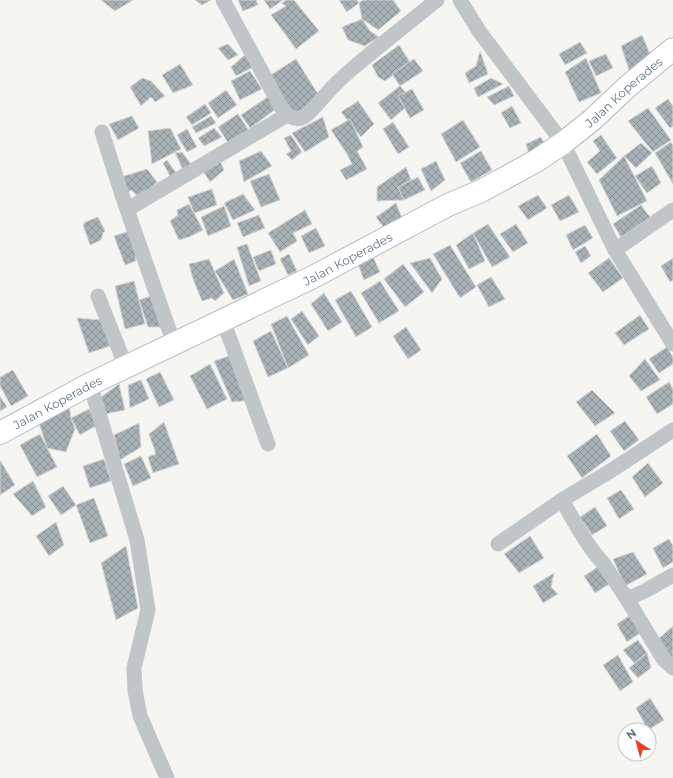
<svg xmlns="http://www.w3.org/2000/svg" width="673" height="778" viewBox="0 0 673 778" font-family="Montserrat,sans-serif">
<defs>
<pattern id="building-cross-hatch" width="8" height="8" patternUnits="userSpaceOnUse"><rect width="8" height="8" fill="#a8b2b6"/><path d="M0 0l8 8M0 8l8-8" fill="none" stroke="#8c9699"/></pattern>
</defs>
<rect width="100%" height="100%" fill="#f5f5f1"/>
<g fill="url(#building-cross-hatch)" stroke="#d6d6d4">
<path d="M101 0H133L115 11Z"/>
<path d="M195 0H211L202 5Z"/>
<path d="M238 0H256L258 5 243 11Z"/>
<path d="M264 0H283L270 9Z"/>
<path d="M286 0H294L319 31 296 49 271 15 286 6 282 3Z"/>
<path d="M339 0H357L359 3 347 12Z"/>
<path d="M363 0H393L401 11 378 30 362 19 359 3Z"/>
<path d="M362 19 370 31 379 37 365 46 348 40 342 27Z"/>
<path d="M642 35 650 54 630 73 621 46Z"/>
<path d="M580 42 587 53 565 65 559 54Z"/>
<path d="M228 44 238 55 228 60 218 48Z"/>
<path d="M399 45 410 62 385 81 378 77 372 65Z"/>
<path d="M480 51 488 74 469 83 465 73 476 66Z"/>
<path d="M246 54 255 66 236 76 231 67Z"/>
<path d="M606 54 613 68 596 76 589 61Z"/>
<path d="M586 58 601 93 579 102 565 72Z"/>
<path d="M296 59 321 99 294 114 269 76Z"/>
<path d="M414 59 423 71 400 86 392 74Z"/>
<path d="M180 64 193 85 173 93 162 75Z"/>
<path d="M250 71 262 89 240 100 231 81Z"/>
<path d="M142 78 151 81 165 96 155 102 151 97 141 106 130 87Z"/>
<path d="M491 78 503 84 478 97 474 88Z"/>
<path d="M400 86 413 101 391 120 378 103Z"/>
<path d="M509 86 514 96 494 105 487 97Z"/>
<path d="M412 89 424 110 410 118 398 96Z"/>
<path d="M226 90 237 105 218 118 208 103Z"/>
<path d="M272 94 280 106 250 128 241 115Z"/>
<path d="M668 99 673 106V126L670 128 655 108Z"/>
<path d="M358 101 374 124 361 137 341 112Z"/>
<path d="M205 104 211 113 192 125 186 117Z"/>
<path d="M512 106 521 123 510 128 501 113Z"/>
<path d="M648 108 671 140 653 152 628 121Z"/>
<path d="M238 114 249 131 229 144 218 127Z"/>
<path d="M132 116 139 128 118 140 109 124Z"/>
<path d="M211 116 216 123 196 133 192 127Z"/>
<path d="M323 117 329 137 305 152 292 133Z"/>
<path d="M350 119 363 147 357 151 367 169 346 180 340 170 352 164 347 154 331 130Z"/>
<path d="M463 120 480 147 456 162 441 134Z"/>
<path d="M393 122 409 147 398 154 383 129Z"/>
<path d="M170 128 181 149 152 164 148 131Z"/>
<path d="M214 128 222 137 204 146 198 138Z"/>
<path d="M187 129 197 147 187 152 177 135Z"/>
<path d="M291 135 302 152 292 160 286 154 291 151 284 138Z"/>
<path d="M601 135 617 158 597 174 587 162 600 151 593 141Z"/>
<path d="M541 137 549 152 530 158 526 144Z"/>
<path d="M671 142 673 146V184L655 153Z"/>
<path d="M641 143 652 153 636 168 624 156Z"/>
<path d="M261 151 272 166 244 182 239 161Z"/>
<path d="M481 151 492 170 471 182 460 163Z"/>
<path d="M182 152 194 168 184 172 175 153Z"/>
<path d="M218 156 224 170 210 182 202 169Z"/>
<path d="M624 156 647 201 617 216 599 180Z"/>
<path d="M167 160 179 177 171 178 163 163Z"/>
<path d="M436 161 445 180 431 191 421 169Z"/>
<path d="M652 166 661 183 647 193 635 176Z"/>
<path d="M406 167 411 180 398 187 404 200 377 201V187Z"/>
<path d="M147 169 157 182 139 197 131 190 123 195 121 177Z"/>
<path d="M269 174 280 200 261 207 250 181Z"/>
<path d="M418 177 425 190 404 200 398 187Z"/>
<path d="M212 189 217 205 194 213 188 197Z"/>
<path d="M243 194 255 210 233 220 224 203Z"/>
<path d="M538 195 547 208 528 220 518 206Z"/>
<path d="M569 195 579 212 560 221 551 205Z"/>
<path d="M396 203 404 223 387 232 376 217Z"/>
<path d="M189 204 203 230 189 237 179 240 170 221 178 215 177 210Z"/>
<path d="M641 205 650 217 621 237 613 224Z"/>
<path d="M224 206 231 226 208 236 201 217Z"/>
<path d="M305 210 312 224 293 233 297 241 280 252 268 233Z"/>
<path d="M259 215 265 228 243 237 237 223Z"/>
<path d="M98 217 105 231 103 233 101 240 90 245 83 225 84 224 85 222Z"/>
<path d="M488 224 510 257 492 267 473 233Z"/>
<path d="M516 224 528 243 513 252 500 234Z"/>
<path d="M585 225 593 238 573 250 566 235Z"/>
<path d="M316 228 325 246 309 253 301 236Z"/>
<path d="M133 230 142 254 135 257 136 261 125 265 114 236Z"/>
<path d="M473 233 485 261 469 269 456 245Z"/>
<path d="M247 244 261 281 249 286 237 247Z"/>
<path d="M450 245 476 287 460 298 433 254Z"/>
<path d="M585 246 591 256 581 263 575 252Z"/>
<path d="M271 250 276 264 259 271 253 257Z"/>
<path d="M289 254 297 271 288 275 280 259Z"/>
<path d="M372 255 380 272 364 280 357 262Z"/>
<path d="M430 258 442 279 432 293 410 263Z"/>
<path d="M609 258 623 278 603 292 588 273Z"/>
<path d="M673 258V280L670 282 661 266Z"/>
<path d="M209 259 224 293 215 301 212 298 202 301 193 279 189 264Z"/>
<path d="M234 259 248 294 233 300 215 271Z"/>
<path d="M403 264 424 292 405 307 384 279Z"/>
<path d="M491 277 505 299 489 307 477 285Z"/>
<path d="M134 281 145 324 125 329 115 286Z"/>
<path d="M380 281 399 311 379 323 361 293Z"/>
<path d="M351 291 372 327 356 337 335 300Z"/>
<path d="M324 293 342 322 328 331 311 304Z"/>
<path d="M151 296 161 327H148L139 300Z"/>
<path d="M302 311 319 336 308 345 291 319Z"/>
<path d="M640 315 649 329 624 345 615 333Z"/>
<path d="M287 316 309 355 288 368 271 324Z"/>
<path d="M77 318 101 320 110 346 89 353Z"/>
<path d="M406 327 421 350 408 359 393 336Z"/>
<path d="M271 331 288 368 268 377 253 341Z"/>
<path d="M667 347 673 357V364L659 373 649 359Z"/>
<path d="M235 354 252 400 232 402 214 361Z"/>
<path d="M645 359 660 380 641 391 629 376Z"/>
<path d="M210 364 227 399 207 409 190 376Z"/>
<path d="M13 370 28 396 11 406 0 386V377Z"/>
<path d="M160 372 174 400 159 407 146 379Z"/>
<path d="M141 380 149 399 130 408 128 385Z"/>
<path d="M669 382 673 389V404L657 414 646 397Z"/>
<path d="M119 384 125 410 105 414 101 397Z"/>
<path d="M592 390 615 413 595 426 576 402Z"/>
<path d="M0 396 7 407 0 411Z"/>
<path d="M69 404 71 418 75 429 66 452 47 448 39 423Z"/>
<path d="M89 409 97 425 80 435 71 418Z"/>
<path d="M625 421 639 440 624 451 610 431Z"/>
<path d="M164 422 179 464 153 473 148 457 156 454 149 434Z"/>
<path d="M139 423 141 447 120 460 114 435Z"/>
<path d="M40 434 57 467 37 477 20 445Z"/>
<path d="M597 434 611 456 582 478 567 456Z"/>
<path d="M141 456 151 478 133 486 124 464Z"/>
<path d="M104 459 111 481 90 488 83 466Z"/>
<path d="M0 460 15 485 0 495Z"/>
<path d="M648 463 663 483 645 497 632 477Z"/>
<path d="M33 481 46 507 32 516 13 494Z"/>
<path d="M63 486 76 505 61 515 48 496Z"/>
<path d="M621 490 634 509 619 519 607 498Z"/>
<path d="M94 498 108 536 90 543 76 505Z"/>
<path d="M595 507 607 526 592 535 580 517Z"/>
<path d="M56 522 64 545 49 556 36 536Z"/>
<path d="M530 536 544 558 519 573 504 554Z"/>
<path d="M669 539 673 546V562L663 568 653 548Z"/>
<path d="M126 546 138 608 116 620 101 563Z"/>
<path d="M633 552 647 574 625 586 613 559Z"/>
<path d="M603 564 614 581 595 593 584 576Z"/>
<path d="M554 573 551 587 558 594 543 603 533 586Z"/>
<path d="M632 614 643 631 627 642 617 624Z"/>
<path d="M673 626V659L658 639Z"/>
<path d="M638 640 647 653 634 663 623 650Z"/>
<path d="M647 653 651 668 638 678 629 668Z"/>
<path d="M618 655 633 682 620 691 603 665Z"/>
<path d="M650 698 664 720 648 730 636 708Z"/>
</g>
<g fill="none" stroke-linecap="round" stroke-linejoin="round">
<defs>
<g id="secondary">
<path id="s1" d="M0 433 90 384 313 277 448 205 481 191 536 161 563 143 592 120 627 87 673 49"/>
</g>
</defs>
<use href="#secondary" stroke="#b4babe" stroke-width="24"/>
<g stroke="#c0c5c7" stroke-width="15">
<path d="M223 0 281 107C286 113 291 121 301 118 309 116 322 98 329 91 338 81 348 72 358 64 384 42 411 21 437 0"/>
<path d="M460 0 479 31 563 143 615 250 673 344"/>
<path d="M102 132 122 195 174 344"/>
<path d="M128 209 287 115"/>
<path d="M615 250 673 210"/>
<path d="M98 296 126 367"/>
<path d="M223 320 268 444"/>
<path d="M90 384 137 540 148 610 134 668 135 690 140 716 167 778"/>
<path d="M562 500C574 521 587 546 603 563L627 599 645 591 673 575"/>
<path d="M498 544 562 500 612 470 673 430"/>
<path d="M627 599 664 660 673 668"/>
</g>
<use href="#secondary" stroke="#fff" stroke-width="22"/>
</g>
<g text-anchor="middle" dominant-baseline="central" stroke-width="4" stroke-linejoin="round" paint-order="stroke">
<g font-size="12" fill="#637783" stroke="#fff">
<text stroke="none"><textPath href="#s1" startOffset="713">Jalan Koperades</textPath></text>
<text stroke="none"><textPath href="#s1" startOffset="389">Jalan Koperades</textPath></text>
<text stroke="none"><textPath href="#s1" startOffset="65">Jalan Koperades</textPath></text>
</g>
</g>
<g transform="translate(637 742) rotate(324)"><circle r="19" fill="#ffffff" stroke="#c1c9cd"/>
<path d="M0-3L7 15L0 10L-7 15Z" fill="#ea411c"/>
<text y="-6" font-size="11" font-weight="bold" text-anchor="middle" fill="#637783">N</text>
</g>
</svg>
